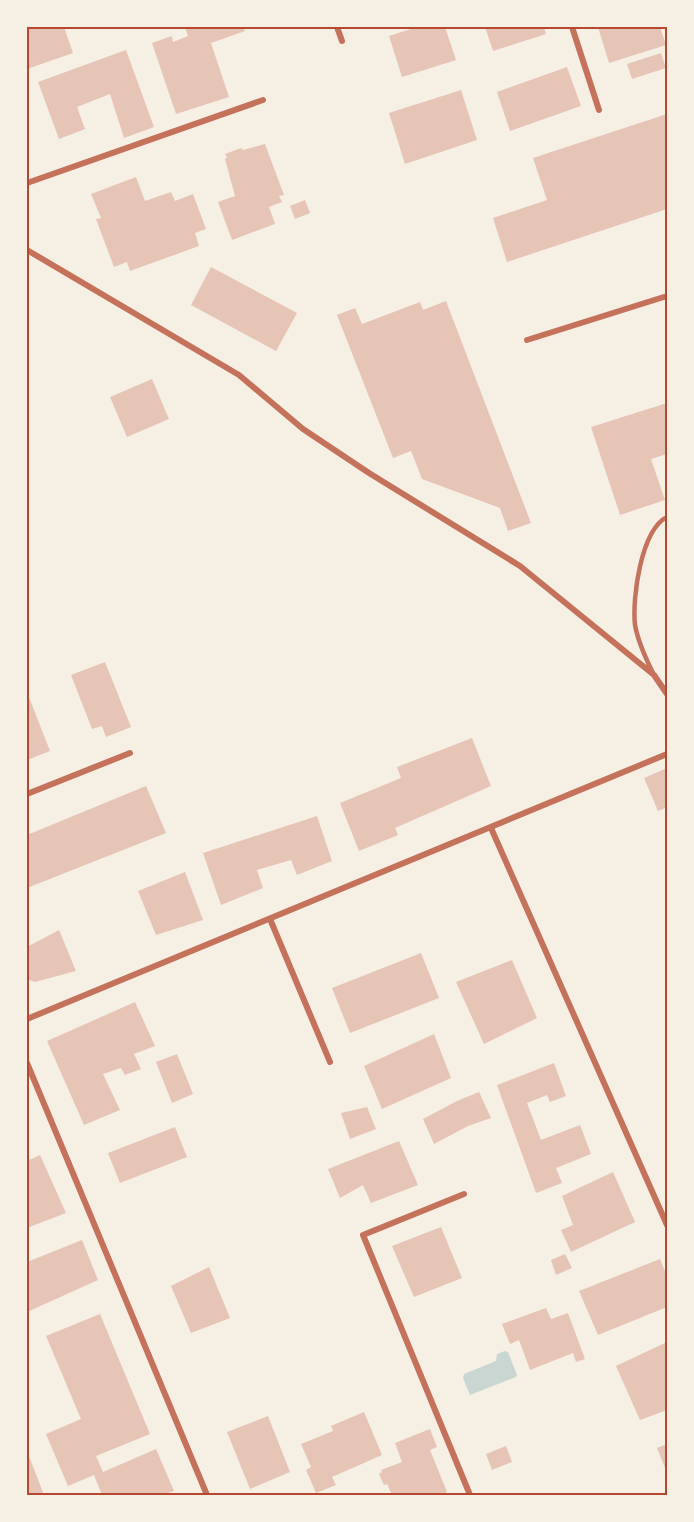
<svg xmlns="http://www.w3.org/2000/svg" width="694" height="1522" viewBox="0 0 694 1522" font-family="Commissioner,sans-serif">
<rect width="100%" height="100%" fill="#f6efe4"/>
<path fill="#c9d6d2" d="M505 1351 508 1352 517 1375 516 1377 470 1395 463 1378 464 1374 496 1361 497 1354Z"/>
<g fill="#e6c5b7">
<path d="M27 27H64L73 53 27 69Z"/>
<path d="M185 27H243L245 31 211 43 229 97 176 114 152 43 172 36 173 42 188 36Z"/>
<path d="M417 27H445L456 60 402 77 389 36Z"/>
<path d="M485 27H544L546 34 493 51Z"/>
<path d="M598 27H660L666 45 609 63Z"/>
<path d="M126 50 154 127 124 138 110 94 77 107 85 129 59 139 38 82Z"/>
<path d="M661 53 666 68 632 79 627 64Z"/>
<path d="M567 67 581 106 510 131 497 92Z"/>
<path d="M461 90 477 140 405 164 389 113Z"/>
<path d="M667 114V209L507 262 493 218 547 200 533 158Z"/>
<path d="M265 144 284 195 279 196 282 202 269 207 275 224 232 240 218 202 235 196 225 159 227 157 225 154 241 148 243 150Z"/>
<path d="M136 177 145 201 171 192 175 201 193 194 206 229 195 233 199 246 130 271 127 262 114 267 96 219 101 218 91 194Z"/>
<path d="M305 200 310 213 295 219 290 206Z"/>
<path d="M211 267 297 313 276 351 191 305Z"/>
<path d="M446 301 531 523 508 531 500 508 422 479 411 451 393 458 337 315 355 308 362 324 420 302 423 310Z"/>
<path d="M152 379 169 419 127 437 110 397Z"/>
<path d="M667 403V454L651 459 665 500 620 515 591 427Z"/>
<path d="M105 662 131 727 106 737 102 726 92 729 71 675Z"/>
<path d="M27 692 50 751 27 760Z"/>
<path d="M472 738 491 786 395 828 398 835 359 851 340 803 401 778 397 767Z"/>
<path d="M667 768V813L665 808 658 811 644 778Z"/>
<path d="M146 786 166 833 27 888V835Z"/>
<path d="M317 816 332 861 297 875 291 860 257 870 263 888 221 905 203 853Z"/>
<path d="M185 872 203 920 156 935 138 891Z"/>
<path d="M59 930 76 971 35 982 27 979V947Z"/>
<path d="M421 953 439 998 350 1033 332 988Z"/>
<path d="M512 960 537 1018 484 1044 456 982Z"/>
<path d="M135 1002 155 1046 134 1054 141 1069 125 1075 121 1068 103 1074 120 1110 84 1125 47 1041Z"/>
<path d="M434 1034 451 1078 382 1109 364 1066Z"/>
<path d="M177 1054 193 1094 172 1103 156 1062Z"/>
<path d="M554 1063 566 1096 550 1102 547 1095 527 1103 541 1140 580 1125 591 1154 556 1168 562 1183 536 1193 497 1085Z"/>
<path d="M479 1092 491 1118 468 1126 434 1144 423 1119 457 1101Z"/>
<path d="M367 1107 376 1129 350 1139 341 1113Z"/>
<path d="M175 1127 187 1157 120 1183 108 1153Z"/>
<path d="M399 1141 418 1185 371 1203 363 1185 340 1198 328 1169Z"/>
<path d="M40 1155 66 1213 27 1228V1161Z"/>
<path d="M613 1172 635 1222 571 1252 561 1230 573 1225 562 1196Z"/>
<path d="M441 1227 462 1278 414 1297 392 1246Z"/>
<path d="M82 1240 98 1280 27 1312V1262Z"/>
<path d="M565 1254 572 1268 556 1275 551 1260Z"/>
<path d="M660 1259 667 1276V1307L598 1335 579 1291Z"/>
<path d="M209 1267 230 1318 191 1333 171 1286Z"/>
<path d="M546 1308 551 1319 568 1313 585 1359 576 1362 573 1353 530 1370 519 1340 510 1344 502 1324Z"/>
<path d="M100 1314 150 1434 96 1456 103 1472 156 1449 174 1491 163 1495H102L94 1475 68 1486 46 1434 81 1419 46 1336Z"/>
<path d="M667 1342V1410L640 1420 616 1366Z"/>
<path d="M364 1412 382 1455 332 1477 336 1485 316 1493 306 1470 311 1467 301 1444 333 1431 331 1426Z"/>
<path d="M268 1416 290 1472 250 1489 227 1432Z"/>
<path d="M430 1429 437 1447 430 1450 447 1492 440 1495H392L387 1484 384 1485 379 1474 382 1472 381 1470 402 1462 395 1443Z"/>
<path d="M667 1444V1473L657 1448Z"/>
<path d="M506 1446 512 1462 492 1470 486 1454Z"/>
<path d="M27 1451 44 1495H27Z"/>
</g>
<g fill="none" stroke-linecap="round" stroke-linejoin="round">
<path stroke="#c5725c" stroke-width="4.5" d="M653 673C645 657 638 642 635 625 632 598 641 530 667 517"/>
<g stroke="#c5725c" stroke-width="6">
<path d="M337 27 342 41"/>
<path d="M572 27 599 110"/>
<path d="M27 183 263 100"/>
<path d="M27 250 239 375 303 429 369 473 520 566 654 675 667 694"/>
<path d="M527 340 667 296"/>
<path d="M27 794 130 753"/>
<path d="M491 828 667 1225"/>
<path d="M270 919 330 1062"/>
<path d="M27 1019 667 754"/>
<path d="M27 1063 207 1495"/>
<path d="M464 1194 363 1235 470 1495"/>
</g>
</g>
<rect width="694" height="1522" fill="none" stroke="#f6efe4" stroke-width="57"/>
<rect x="28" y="28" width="638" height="1466" fill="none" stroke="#b5482f" stroke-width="2"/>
</svg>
